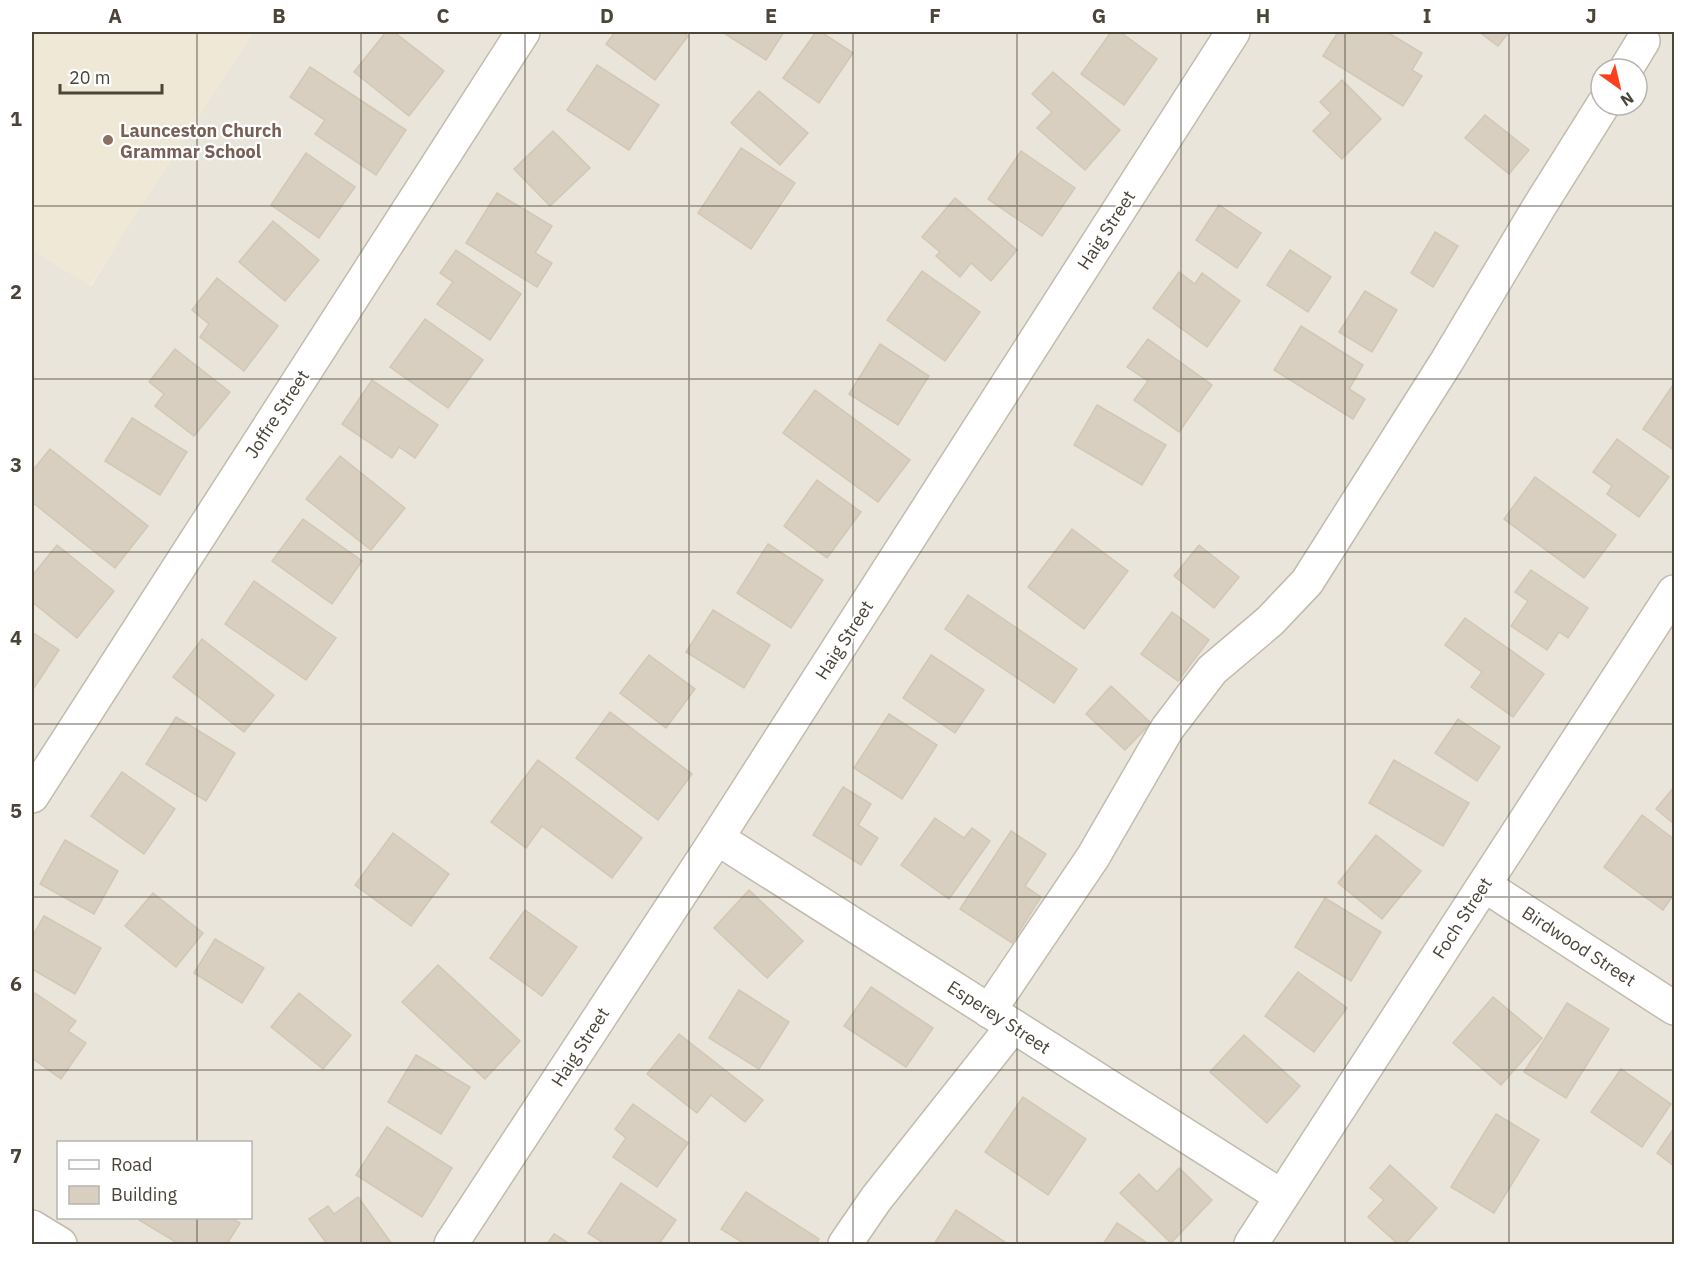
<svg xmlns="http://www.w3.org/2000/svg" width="1706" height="1276" viewBox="0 0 1706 1276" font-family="'IBM Plex Sans',sans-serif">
<rect width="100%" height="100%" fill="#f6f3ec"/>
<path fill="#eae5da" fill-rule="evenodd" d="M245 32H1674V1244H32V249L91 286ZM1601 69H1637V105H1601ZM58 1142H250V1218H58Z"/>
<path fill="#efe8d6" d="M32 32H254L90 286 32 249Z"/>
<g fill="#d8cfc1" stroke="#d3c7b4" stroke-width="1.5">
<path d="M386 32H394L444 71 409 116 354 72Z"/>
<path d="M615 32H681L688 36 655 80 606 44Z"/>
<path d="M722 32H784L766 60Z"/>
<path d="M816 32H821L853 53 819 103 783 78Z"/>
<path d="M1111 32H1120L1157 59 1124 105 1081 74Z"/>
<path d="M1338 32H1387L1422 53 1412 70 1422 76 1403 106 1323 56Z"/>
<path d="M1479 32H1509L1498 46Z"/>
<path d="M597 65 659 105 629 150 567 110Z"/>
<path d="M310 67 406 130 376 175 315 134 325 120 290 97Z"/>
<path d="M1053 72 1120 130 1085 170 1037 128 1052 112 1032 94Z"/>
<path d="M1342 80 1381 119 1342 159 1313 131 1331 113 1320 102Z"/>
<path d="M759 91 808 133 780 165 731 123Z"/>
<path d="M1485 115 1529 150 1509 174 1465 138Z"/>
<path d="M553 131 590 168 550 206 514 169Z"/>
<path d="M741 148 795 183 751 249 698 213Z"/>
<path d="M1021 151 1075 188 1042 236 988 199Z"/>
<path d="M306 153 355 187 319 238 271 205Z"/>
<path d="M497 193 552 226 535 253 552 263 537 287 466 243Z"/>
<path d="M955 198 1017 250 991 281 971 263 960 277 936 256 940 252 922 237Z"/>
<path d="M1219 205 1261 233 1237 268 1196 240Z"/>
<path d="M273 221 319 260 285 301 239 262Z"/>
<path d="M1435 232 1458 246 1433 287 1411 273Z"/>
<path d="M456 250 521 294 490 340 437 304 453 282 440 273Z"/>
<path d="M1290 250 1331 277 1308 312 1267 285Z"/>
<path d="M922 271 980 312 945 361 887 320Z"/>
<path d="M1179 272 1195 284 1202 273 1240 301 1207 347 1153 308Z"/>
<path d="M217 278 278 326 244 371 200 337 209 324 192 310Z"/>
<path d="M1365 291 1397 310 1372 352 1339 332Z"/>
<path d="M425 319 483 360 448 408 390 367Z"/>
<path d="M1301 326 1363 365 1349 389 1365 399 1353 419 1274 370Z"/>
<path d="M1148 339 1212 385 1179 432 1134 400 1148 381 1127 367Z"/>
<path d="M880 344 929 376 898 425 849 394Z"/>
<path d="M175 349 230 392 194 436 155 406 164 394 149 382Z"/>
<path d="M372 380 438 425 415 458 399 447 392 458 342 424Z"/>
<path d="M1673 385 1674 386V450L1643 429Z"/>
<path d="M815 390 910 460 878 502 783 433Z"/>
<path d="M1097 405 1166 445 1142 485 1074 445Z"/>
<path d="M132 418 187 452 160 495 105 461Z"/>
<path d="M1617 439 1669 477 1639 517 1607 494 1612 486 1593 472Z"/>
<path d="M50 449 148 526 115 568 32 502V469L33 470Z"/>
<path d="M340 456 405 508 371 550 306 499Z"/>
<path d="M1535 477 1616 535 1584 578 1504 519Z"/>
<path d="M817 480 861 512 827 558 784 526Z"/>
<path d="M303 519 362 561 332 604 272 561Z"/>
<path d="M1072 529 1128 571 1084 629 1028 587Z"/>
<path d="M768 544 823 580 791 628 737 593Z"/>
<path d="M57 545 114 591 77 638 32 602V576Z"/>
<path d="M1199 545 1239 577 1214 608 1174 576Z"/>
<path d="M1531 570 1588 608 1568 638 1559 632 1547 650 1511 626 1528 601 1515 592Z"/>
<path d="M254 581 336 638 306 680 225 624Z"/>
<path d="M968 595 1077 669 1054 703 945 629Z"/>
<path d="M713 610 770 645 744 688 686 652Z"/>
<path d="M1172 612 1209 640 1178 681 1141 654Z"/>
<path d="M1465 618 1544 674 1513 717 1471 687 1482 672 1445 645Z"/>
<path d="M32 632 59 650 32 691Z"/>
<path d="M202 639 274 695 244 732 173 677Z"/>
<path d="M649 655 695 689 666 728 620 693Z"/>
<path d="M931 655 984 690 955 733 903 698Z"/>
<path d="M1111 686 1151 723 1125 750 1086 714Z"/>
<path d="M610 712 692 774 658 820 576 758Z"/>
<path d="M889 714 937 745 902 799 854 768Z"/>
<path d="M176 717 235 753 206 801 146 764Z"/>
<path d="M1458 719 1500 747 1477 781 1435 753Z"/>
<path d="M538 760 642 838 612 878 542 826 526 848 491 822Z"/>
<path d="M1394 760 1469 803 1443 846 1369 803Z"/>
<path d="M122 772 175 809 144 854 91 816Z"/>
<path d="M843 787 871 804 858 825 878 838 861 865 813 835Z"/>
<path d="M1674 787V824L1656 809Z"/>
<path d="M1642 815 1674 839V894L1663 910 1604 867Z"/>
<path d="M935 818 964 838 972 828 990 841 949 899 901 865Z"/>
<path d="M1011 831 1046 854 1025 886 1041 897 1012 943 960 909Z"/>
<path d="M393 833 449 874 411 926 355 885Z"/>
<path d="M1376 835 1421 871 1382 919 1338 883Z"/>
<path d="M65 840 118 871 94 914 40 884Z"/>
<path d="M749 890 803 941 767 978 714 928Z"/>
<path d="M153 893 203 933 176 967 125 926Z"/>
<path d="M1325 898 1381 932 1351 981 1295 947Z"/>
<path d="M525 910 577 947 542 996 490 958Z"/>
<path d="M44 916 101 948 75 994 32 969V937Z"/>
<path d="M215 939 264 968 242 1003 194 973Z"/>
<path d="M438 965 520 1041 485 1079 402 1002Z"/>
<path d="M1298 972 1347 1008 1314 1052 1265 1016Z"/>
<path d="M871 987 933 1028 906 1067 844 1026Z"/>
<path d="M739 990 789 1022 759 1069 709 1038Z"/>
<path d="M35 993 76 1021 68 1031 86 1043 61 1079 32 1058V998Z"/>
<path d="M299 993 351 1035 323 1069 271 1027Z"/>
<path d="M1493 997 1542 1038 1501 1085 1453 1043Z"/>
<path d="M1567 1003 1609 1029 1566 1098 1524 1072Z"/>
<path d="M679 1034 763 1100 745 1122 711 1095 697 1113 647 1074Z"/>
<path d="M1244 1035 1300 1086 1267 1123 1210 1072Z"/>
<path d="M416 1055 470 1087 441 1134 388 1102Z"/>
<path d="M1621 1069 1671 1104 1642 1147 1591 1112Z"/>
<path d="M1023 1097 1086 1139 1048 1195 985 1152Z"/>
<path d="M633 1104 688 1143 657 1187 613 1157 626 1138 615 1129Z"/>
<path d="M1496 1114 1539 1140 1494 1213 1451 1187Z"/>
<path d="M387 1127 452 1168 422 1217 356 1175Z"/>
<path d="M1674 1128V1166L1657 1153Z"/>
<path d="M1390 1165 1437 1208 1405 1244H1398L1368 1217 1384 1200 1370 1188Z"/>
<path d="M1179 1168 1212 1200 1171 1243 1120 1193 1139 1174 1157 1192Z"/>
<path d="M621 1183 676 1220 659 1244H605L588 1233Z"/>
<path d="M746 1192 819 1239 816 1244H745L721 1229Z"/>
<path d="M358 1197 392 1244H327L309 1219 328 1206 334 1214Z"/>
<path d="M956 1210 1008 1244H934Z"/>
<path d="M140 1218H231L240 1223 227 1244H179L139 1220Z"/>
<path d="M1117 1223 1149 1244H1103Z"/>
<path d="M554 1234 570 1244H547Z"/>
</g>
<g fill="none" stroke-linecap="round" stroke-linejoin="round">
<defs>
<g id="minor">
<path d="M1626 69 1643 41"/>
<path d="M32 796 523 32"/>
<path d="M717 838 1281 1196"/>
<path d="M1484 885 1674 1008"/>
<path d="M989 1011 1093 857 1167 729 1212 670 1270 621 1307 582 1447 361 1539 207 1603 105"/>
<path d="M32 1227 60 1244"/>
<path d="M451 1244 717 838 1233 32"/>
<path d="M845 1244 876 1199 1013 1026"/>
<path d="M1251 1244 1674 592"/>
</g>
</defs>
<use href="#minor" stroke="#c2bbae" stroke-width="36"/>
<use href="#minor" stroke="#fff" stroke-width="33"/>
</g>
<path fill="none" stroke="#4b4439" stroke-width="1.5" stroke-opacity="0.55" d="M197 32V1142M361 32V1244M525 32V1244M689 32V1244M853 32V1244M1017 32V1244M1181 32V1244M1345 32V1244M1509 32V1244M32 206H1674M32 379H1674M32 552H1674M32 724H1674M32 897H1674M32 1070H1674M197 1218V1244"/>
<circle fill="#8d6e63" stroke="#fff" stroke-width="2" cx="108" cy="140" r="6"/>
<g text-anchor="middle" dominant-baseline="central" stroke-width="4.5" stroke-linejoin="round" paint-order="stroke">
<g font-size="18" font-weight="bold" fill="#785e54" stroke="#fff" text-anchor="start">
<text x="120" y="130">Launceston Church<tspan x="120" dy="21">Grammar School</tspan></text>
</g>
<g font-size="18" fill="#4b4439" stroke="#fff">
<text transform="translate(1106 230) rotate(-57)">Haig Street</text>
<text transform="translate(277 414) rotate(-57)">Joffre Street</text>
<text transform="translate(844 640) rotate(-57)">Haig Street</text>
<text transform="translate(1462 918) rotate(-57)">Foch Street</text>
<text transform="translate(1579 946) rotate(33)">Birdwood Street</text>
<text transform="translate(999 1017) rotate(33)">Esperey Street</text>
<text transform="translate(580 1047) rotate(-57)">Haig Street</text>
</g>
</g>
<rect width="1706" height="1276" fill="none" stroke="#ffffff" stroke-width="66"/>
<rect x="57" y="1141" width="195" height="78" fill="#ffffff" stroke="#b7b4b0" stroke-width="1.5"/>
<rect x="69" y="1160" width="30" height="9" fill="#ffffff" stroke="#b7b4b0" stroke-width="1.5"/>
<text x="111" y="1171" font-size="18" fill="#4b4439">Road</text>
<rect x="69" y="1186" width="30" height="18" fill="#d8cfc1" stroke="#b7b4b0" stroke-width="1.5"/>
<text x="111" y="1201" font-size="18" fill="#4b4439">Building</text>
<g transform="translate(1619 87) rotate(146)"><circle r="28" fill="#ffffff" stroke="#b7b4b0" stroke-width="1.5"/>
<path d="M0-4.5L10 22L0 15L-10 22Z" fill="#fc3f1d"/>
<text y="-9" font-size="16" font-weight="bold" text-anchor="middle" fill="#4b4439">N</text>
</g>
<path d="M60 84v9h102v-9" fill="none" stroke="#4b4439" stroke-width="3"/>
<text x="69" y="84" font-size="18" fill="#4b4439" stroke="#ffffff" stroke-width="4.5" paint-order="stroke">20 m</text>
<rect x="33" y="33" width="1640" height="1210" fill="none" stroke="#4b4439" stroke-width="2"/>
<g font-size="20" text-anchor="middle" font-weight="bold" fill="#4b4439">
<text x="115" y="23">A</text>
<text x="279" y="23">B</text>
<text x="443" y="23">C</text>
<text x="607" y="23">D</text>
<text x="771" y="23">E</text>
<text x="935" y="23">F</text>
<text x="1099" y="23">G</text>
<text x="1263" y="23">H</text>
<text x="1427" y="23">I</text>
<text x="1591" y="23">J</text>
<text x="16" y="126">1</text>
<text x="16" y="299">2</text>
<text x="16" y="472">3</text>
<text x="16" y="645">4</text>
<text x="16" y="818">5</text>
<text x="16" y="991">6</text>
<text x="16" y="1163">7</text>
</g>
</svg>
